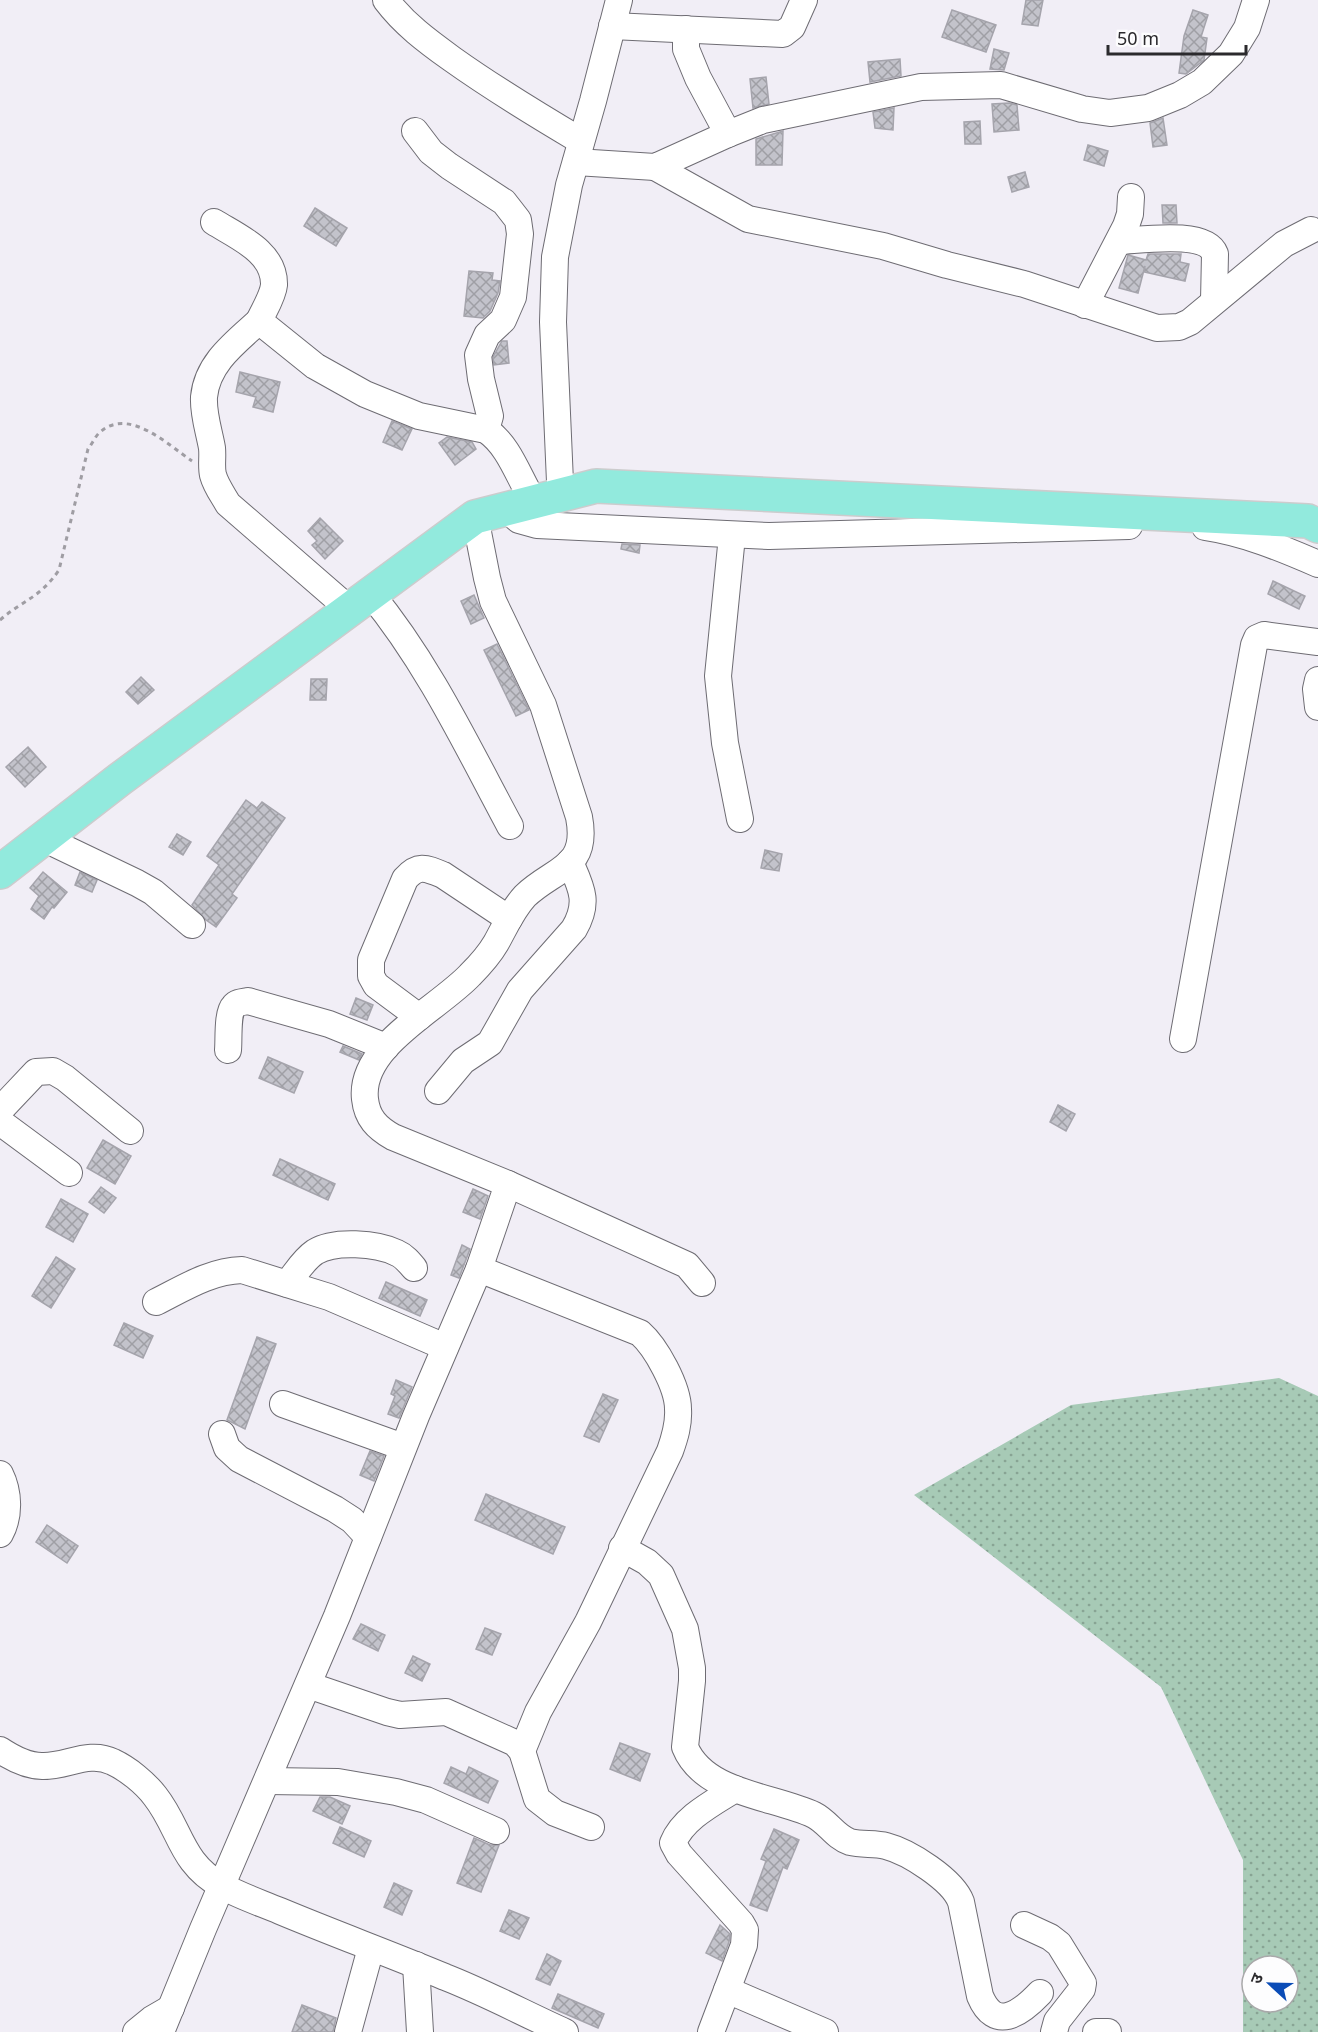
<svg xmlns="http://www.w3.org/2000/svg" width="1318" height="2032" viewBox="0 0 1318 2032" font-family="'Noto Sans','Noto Sans Devanagari',sans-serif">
<defs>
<pattern id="grass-dots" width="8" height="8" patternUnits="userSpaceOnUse" patternTransform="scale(1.5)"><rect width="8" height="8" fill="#a7cab6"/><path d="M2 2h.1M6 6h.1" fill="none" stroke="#88a494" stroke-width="1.8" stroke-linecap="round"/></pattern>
<pattern id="building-cross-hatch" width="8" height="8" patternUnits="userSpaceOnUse" patternTransform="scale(1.5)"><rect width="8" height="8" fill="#c3c3cb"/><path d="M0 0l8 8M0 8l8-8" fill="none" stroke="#9f9fa5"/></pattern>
</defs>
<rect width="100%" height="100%" fill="#f1eef6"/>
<path fill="url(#grass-dots)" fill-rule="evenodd" d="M1279 1378 1318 1396V2032H1243V1860L1161 1687 914 1495 1071 1405ZM1252 1966H1288V2002H1252Z"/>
<g fill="url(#building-cross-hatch)" stroke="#a5a4ac" stroke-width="1.5">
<path d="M1026 0H1043L1038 26 1022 24Z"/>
<path d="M952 10 996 25 986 52 942 37Z"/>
<path d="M1193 10 1208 15 1201 37 1207 38 1204 60 1186 74 1179 73 1184 36Z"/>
<path d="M994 49 1009 53 1004 70 990 69Z"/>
<path d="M900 59 901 76 870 82 868 62Z"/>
<path d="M766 77 769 104 753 108 750 79Z"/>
<path d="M1009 103 1017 105 1019 130 994 132 992 104Z"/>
<path d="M894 108 893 130 875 128 873 112Z"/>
<path d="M1163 118 1167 145 1153 147 1150 123Z"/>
<path d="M980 121 981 144H965L964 122Z"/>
<path d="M783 131 782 165H756V139Z"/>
<path d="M1088 145 1108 151 1104 166 1084 160Z"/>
<path d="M1025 172 1029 187 1012 192 1008 177Z"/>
<path d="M1162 205H1176L1177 223H1163Z"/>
<path d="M315 208 347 228 336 246 304 226Z"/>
<path d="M1148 254H1181L1180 262 1189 264 1185 281 1144 272 1145 266 1138 293 1119 288 1128 255 1146 260Z"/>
<path d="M469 271 493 273 492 280 500 281 498 293 490 311 483 318 464 316Z"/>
<path d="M502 341H507L509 363 494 365 493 357Z"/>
<path d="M240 372 280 382 273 412 253 407 256 397 236 392Z"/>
<path d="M392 421 412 429 402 450 383 442Z"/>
<path d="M447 437 472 442 476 449 455 465 439 443Z"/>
<path d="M320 518 343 541 325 559 312 545 317 541 308 531Z"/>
<path d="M622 544 640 545 639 553 621 549Z"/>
<path d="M1273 581 1305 596 1299 609 1268 594Z"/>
<path d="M474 595 484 618 471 624 461 601Z"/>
<path d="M497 644 529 710 516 716 484 650Z"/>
<path d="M141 677 154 690 138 704 126 692Z"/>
<path d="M311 679H327L326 700H310Z"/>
<path d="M28 747 46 767 25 787 6 767Z"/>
<path d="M246 800 257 808 262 802 285 818 232 894 237 898 216 927 206 920 192 905 219 865 207 856Z"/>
<path d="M177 834 191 842 183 855 169 847Z"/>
<path d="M765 850 782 854 779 871 761 868Z"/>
<path d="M43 872 67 892 54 908 52 907 44 919 31 909 39 896 30 888Z"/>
<path d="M80 872 97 880 92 892 75 885Z"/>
<path d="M356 998 373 1005 367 1020 350 1014Z"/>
<path d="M343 1046 362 1054 359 1060 340 1052Z"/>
<path d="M268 1057 303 1072 294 1093 259 1078Z"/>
<path d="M1058 1105 1075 1114 1066 1131 1050 1122Z"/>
<path d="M103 1140 131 1156 115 1184 87 1168Z"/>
<path d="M280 1159 335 1184 328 1200 273 1175Z"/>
<path d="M101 1187 116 1198 104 1213 89 1202Z"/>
<path d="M473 1189 488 1196 480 1219 463 1212Z"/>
<path d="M61 1199 88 1214 73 1242 46 1227Z"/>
<path d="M462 1245 470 1249 459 1278 451 1275Z"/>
<path d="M56 1257 75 1269 51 1308 32 1296Z"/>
<path d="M386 1282 427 1300 420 1316 379 1298Z"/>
<path d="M124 1323 153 1336 143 1358 114 1345Z"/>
<path d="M257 1337 276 1344 245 1429 227 1420Z"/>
<path d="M396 1380 412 1387 399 1418 388 1414 395 1396 391 1394Z"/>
<path d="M603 1394 618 1400 599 1442 584 1436Z"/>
<path d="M370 1451 384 1456 374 1481 360 1475Z"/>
<path d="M486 1494 565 1527 553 1554 475 1520Z"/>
<path d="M47 1525 78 1546 67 1563 36 1542Z"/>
<path d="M361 1624 385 1635 378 1651 353 1639Z"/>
<path d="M485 1628 501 1634 492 1655 476 1649Z"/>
<path d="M413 1656 430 1664 422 1681 405 1673Z"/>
<path d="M620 1743 650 1754 640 1781 610 1769Z"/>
<path d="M451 1767 466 1774 469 1767 498 1781 488 1803 444 1783Z"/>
<path d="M320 1797H330L350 1806 342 1824 313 1811Z"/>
<path d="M340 1827 371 1841 364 1857 333 1843Z"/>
<path d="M774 1829 799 1840 787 1869 783 1867 767 1911 750 1905 766 1861 761 1859Z"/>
<path d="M474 1838 490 1845H499L481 1892 457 1883Z"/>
<path d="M394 1883 412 1891 402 1915 384 1907Z"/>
<path d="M509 1910 529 1918 519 1939 500 1931Z"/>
<path d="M720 1925 730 1934 729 1942 722 1961 706 1953Z"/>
<path d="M547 1954 561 1961 550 1985 536 1979Z"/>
<path d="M558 1994 604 2014 598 2028 552 2008Z"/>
<path d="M302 2005 336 2018 333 2032H292Z"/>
</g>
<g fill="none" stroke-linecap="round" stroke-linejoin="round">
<defs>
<g id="minor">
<path d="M386 0C404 24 427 41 452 59 494 89 537 115 581 141"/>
<path d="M612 26 783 34 792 27 804 0"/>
<path d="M686 29V49L698 78 728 134"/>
<path d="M415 131 431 152 449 166 504 202 518 220 520 234 513 297 503 320 487 335 478 355 481 379 490 416 486 430"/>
<path d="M576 162 655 167 728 134 763 120 921 87 1001 85 1082 109 1110 113 1148 108 1180 95 1202 82 1231 54 1247 28 1256 0"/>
<path d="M655 167 748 219 883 246 947 265 1024 284 1157 328 1179 327 1190 322 1284 244 1311 230"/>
<path d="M214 222C238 237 275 252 274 285 273 296 264 310 259 321L315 366 365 394 419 416 486 430C510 446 519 479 534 502"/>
<path d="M1120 241C1142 240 1206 230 1215 254L1214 301"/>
<path d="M1085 305 1126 226 1130 214 1131 197"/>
<path d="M259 321C236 342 207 363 204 397 203 414 209 431 212 448 213 457 211 467 213 475 216 486 223 495 228 504L349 609"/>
<path d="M563 495 560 482 553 322 555 257 569 185 593 101 619 0"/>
<path d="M506 509 519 520 537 525 769 536 1129 526"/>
<path d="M1205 527C1245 533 1281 548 1318 564"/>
<path d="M732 536 718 676 725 743 740 819"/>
<path d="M370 593C428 663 467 746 510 826"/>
<path d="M1318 680 1316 689 1318 707"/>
<path d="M43 838 137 883 153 892 192 925"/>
<path d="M419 1017 376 985 371 976V960L405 879C418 864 426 868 443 875L509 919"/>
<path d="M1183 1039 1254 645 1257 638 1264 635 1318 642"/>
<path d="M228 1050C229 1040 227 1013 234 1006 237 1002 243 1002 248 1001L329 1024 386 1047"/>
<path d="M438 1091 463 1061 490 1043 520 990 574 929C590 902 581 887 570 862"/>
<path d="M0 1110 36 1072 53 1071 65 1078 130 1131"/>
<path d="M0 1122 69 1173"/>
<path d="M508 1184 687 1265 702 1283"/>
<path d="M479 1269 640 1333C656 1347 678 1387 678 1409 679 1424 675 1437 670 1451L588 1622 538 1712 522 1751"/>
<path d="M287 1284C296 1273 303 1260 315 1252 334 1240 377 1243 397 1253 404 1256 409 1262 414 1268"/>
<path d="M156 1302C184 1288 210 1271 242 1270L329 1297 445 1347"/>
<path d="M283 1404 403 1447"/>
<path d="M222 1434 227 1448 239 1459 335 1509 352 1520 368 1537"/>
<path d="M0 1474C9 1492 10 1516 0 1534"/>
<path d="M622 1548 647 1562 661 1575 685 1629 692 1668V1681L685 1747C704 1794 774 1796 814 1815 828 1822 835 1837 850 1842 862 1845 875 1843 886 1846 909 1852 953 1880 961 1902L980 1996C995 2032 1020 2014 1040 1993"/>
<path d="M308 1685 387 1712 400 1715 446 1712 515 1743 522 1751 537 1799 555 1813 591 1827"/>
<path d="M0 1750C12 1758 27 1766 42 1766 66 1767 89 1750 113 1762 128 1769 145 1783 155 1796 181 1829 180 1863 222 1886 240 1896 261 1903 280 1911 335 1934 390 1954 445 1977 486 1993 525 2014 565 2032"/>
<path d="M268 1781 338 1782 396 1792 426 1800 496 1831"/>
<path d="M1024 1925 1050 1937 1059 1944 1083 1983 1082 1989 1057 2021 1054 2032"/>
<path d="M416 1965 420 2032"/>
<path d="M727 1990 825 2032"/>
<path d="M136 2032 152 2019 171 2008"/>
<path d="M161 2032 203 1929 337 1616 416 1416 479 1269 508 1184 393 1137C377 1128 367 1118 365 1099 359 1046 438 1009 470 975 480 965 489 955 496 943 505 927 512 910 525 896 554 868 589 869 579 817L543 705 493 601 487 578 475 517"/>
<path d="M348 2032 371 1948"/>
<path d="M711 2032 744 1945 745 1930 741 1923 679 1854 673 1843C683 1818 713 1803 735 1789"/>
<path d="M1096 2032H1108"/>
</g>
<path id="major" d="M0 872 120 779 475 517 596 486 1308 521 1318 526"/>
</defs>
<use href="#minor" stroke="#6e6c73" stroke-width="28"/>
<use href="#major" stroke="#cccccd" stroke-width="36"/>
<path stroke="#9f9da3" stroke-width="3" stroke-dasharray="4.5 4.5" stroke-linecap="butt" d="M0 620C23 600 40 598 59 570L88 449C92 444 95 437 99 433 128 406 167 444 192 461"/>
<use href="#minor" stroke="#fff" stroke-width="26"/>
<use href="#major" stroke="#92eadd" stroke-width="33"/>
</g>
<g transform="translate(1270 1984) rotate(292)"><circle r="28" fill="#fdfdfe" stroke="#a9a9aa" stroke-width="1.5"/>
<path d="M0-4.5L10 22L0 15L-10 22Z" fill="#0a4cb7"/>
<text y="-9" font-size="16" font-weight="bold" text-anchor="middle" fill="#2b2a2d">उ</text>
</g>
<path d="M1108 45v9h138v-9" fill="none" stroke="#2b2a2d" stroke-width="3"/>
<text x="1117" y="45" font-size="18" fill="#2b2a2d" stroke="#fdfdfe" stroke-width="4.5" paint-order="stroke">50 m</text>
</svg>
